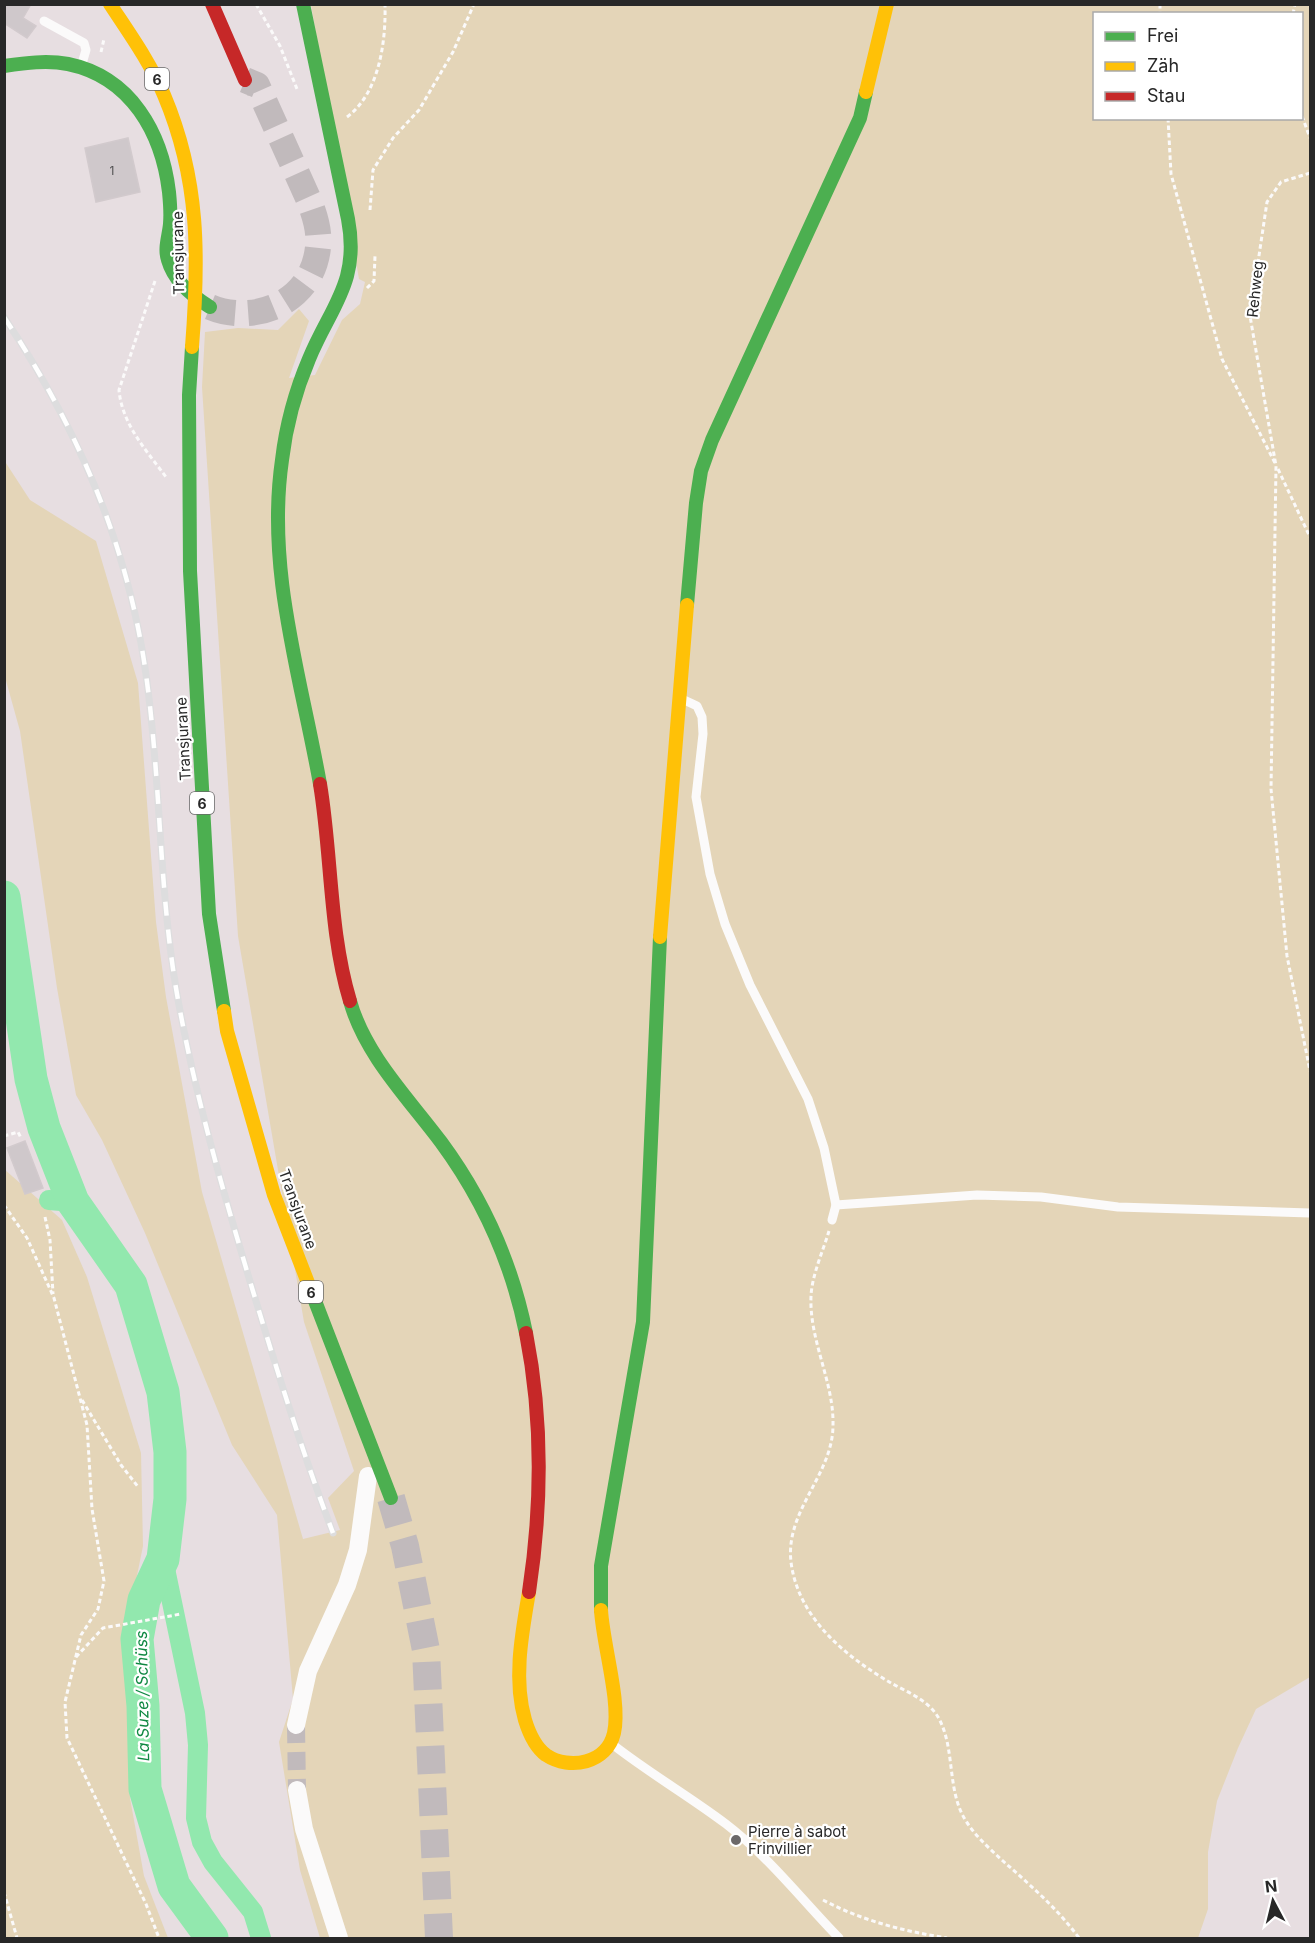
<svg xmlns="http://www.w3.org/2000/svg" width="1315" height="1943" viewBox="0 0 1315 1943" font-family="Inter,sans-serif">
<rect width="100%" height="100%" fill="#e7dee1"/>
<g fill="#e4d5b8" fill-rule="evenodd">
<path d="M311 5H1310V1677L1256 1709 1238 1748 1217 1801 1208 1852V1909L1198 1938H320L300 1870 279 1742 293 1699 277 1515 232 1445 145 1233 102 1140 76 1095 57 988 20 731 5 677 4 460 30 500 96 541 138 683 156 922 166 997 202 1192 303 1539 340 1530 328 1498 354 1471 304 1322 238 936 202 387 205 332 238 328 278 330 299 309 309 321 289 378 315 375 342 320 360 304 365 282 359 279ZM1094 14H1302V118H1094Z"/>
<path d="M4 1169 62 1220 87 1277 141 1453 143 1546 131 1605 127 1679 130 1798 144 1876 168 1938H5Z"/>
</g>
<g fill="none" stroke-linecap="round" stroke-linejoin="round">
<g stroke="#92e8ae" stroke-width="20">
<path d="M49 1200 73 1202"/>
<path d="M163 1559 195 1713 198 1745 196 1818 202 1842 213 1862 253 1912 261 1938"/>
</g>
<path stroke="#92e8ae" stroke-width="33" d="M4 897 31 1079 44 1128 73 1202 131 1285 163 1392 170 1452V1499L163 1559 144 1600 137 1639 143 1706 145 1789 174 1886 212 1938"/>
</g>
<g fill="#cfc8cb" stroke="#d2cacd" stroke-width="1.5">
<path d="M4 4H31L23 18 36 26 27 38 4 23Z"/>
<path d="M128 138 140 192 96 202 85 148Z"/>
<path d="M25 1141 43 1188 25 1194 7 1148Z"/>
</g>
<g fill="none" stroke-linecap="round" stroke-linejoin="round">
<path stroke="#c1babc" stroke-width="18" stroke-dasharray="18 9" stroke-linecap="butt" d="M296 1725 297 1790"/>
<path stroke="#c1babc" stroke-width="26" stroke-dasharray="26 13" stroke-linecap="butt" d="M210 307C256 326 313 301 318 247 320 230 314 213 308 198L257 85 245 80"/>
<path stroke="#c1babc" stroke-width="28" stroke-dasharray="28 14" stroke-linecap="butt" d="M391 1498 405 1546 426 1650 439 1938"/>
<g stroke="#fbfafa" stroke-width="3" stroke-dasharray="4.5 3" stroke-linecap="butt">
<path d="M256 4 280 46 297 89"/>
<path d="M1160 4V14"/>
<path d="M1293 14 1295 4"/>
<path d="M101 52 104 39"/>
<path d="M1302 116 1310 138"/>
<path d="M347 117C379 93 386 43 385 4"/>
<path d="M1168 118 1171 174 1222 359 1275 463"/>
<path d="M1310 173 1281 182 1267 202 1250 316 1276 466 1271 789 1287 956 1310 1071"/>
<path d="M370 210 373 170 393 138 419 110 453 52 474 4"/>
<path d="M155 281 119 390C122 424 146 450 166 477"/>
<path d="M367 288 374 281 375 256"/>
<path d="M1278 469 1310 537"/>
<path d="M4 1136 18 1132 21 1138"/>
<path d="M4 1205 27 1238 54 1298 87 1425 92 1509 104 1581 98 1609 81 1635 65 1702 67 1738 146 1904 159 1938"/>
<path d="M45 1217 50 1240 53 1294"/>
<path d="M829 1231C823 1251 812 1275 811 1296 809 1340 834 1382 833 1425 833 1475 785 1510 791 1562 798 1618 845 1656 891 1683 907 1692 928 1700 938 1717 956 1748 946 1790 966 1821 976 1837 990 1849 1003 1861 1030 1885 1058 1909 1079 1938"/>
<path d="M82 1400 121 1465 139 1488"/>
<path d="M4 1505V1545"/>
<path d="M76 1657 103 1628 181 1614"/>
<path d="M4 1892 17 1938"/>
<path d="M823 1900C863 1921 903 1931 947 1938"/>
</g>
<g stroke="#fbfafa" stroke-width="9">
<path d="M44 21 84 43 86 50 81 67"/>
<path d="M682 699 697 706 702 717 703 734 696 797 710 874 725 924 750 985 808 1099 824 1148 836 1205 977 1195 1041 1197 1118 1207 1310 1213"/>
<path d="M832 1220 836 1205"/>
<path d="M612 1744C649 1773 689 1796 726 1824 769 1857 802 1900 839 1938"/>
</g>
<g stroke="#fbfafa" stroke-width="18">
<path d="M296 1725 308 1671 347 1585 358 1550 368 1476"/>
<path d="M297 1790 304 1829 339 1938"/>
</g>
<g stroke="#4caf50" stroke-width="14">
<path d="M303 4 348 219C360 282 331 306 309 359 295 392 286 426 282 460 266 570 301 677 320 784"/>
<path d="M4 66C25 63 47 60 68 64 131 77 162 133 169 192 170 202 171 213 170 224 169 236 164 248 168 260 174 281 192 296 210 307"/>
<path d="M192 347 189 395 190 571 209 914 224 1011"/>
<path d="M687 605 696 503 701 471 712 440 860 118 866 92"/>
<path d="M350 1001C365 1055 409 1099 441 1142 483 1199 512 1264 526 1333"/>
<path d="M310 1288 391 1498"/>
<path d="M601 1610V1566L643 1322 660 937"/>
</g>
<g stroke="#ffc107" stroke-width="14">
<path d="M110 4C129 33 150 62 164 95 200 180 199 258 192 347"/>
<path d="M866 92 887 4"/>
<path d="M660 937 687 605"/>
<path d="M224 1011 227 1031 274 1195 310 1288"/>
<path d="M529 1592C522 1633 513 1679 525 1720 529 1733 535 1747 546 1755 570 1771 607 1763 614 1733 621 1702 603 1645 601 1610"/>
</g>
<g stroke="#c62828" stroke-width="14">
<path d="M212 4 245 80"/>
<path d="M320 784C332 856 329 931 350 1001"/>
<path d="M526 1333C543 1419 542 1506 529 1592"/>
</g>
<defs>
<path id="rail" d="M4 317C78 428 130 549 147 682 161 786 159 891 177 994 194 1091 221 1184 249 1278 275 1364 301 1449 333 1533"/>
</defs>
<use href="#rail" stroke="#ddddde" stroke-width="7"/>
<use href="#rail" stroke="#fff" stroke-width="4.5" stroke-dasharray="14" stroke-linecap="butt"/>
</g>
<circle fill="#6b6869" stroke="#fff" stroke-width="2" cx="736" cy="1840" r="6"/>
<g text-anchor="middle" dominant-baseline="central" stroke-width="4.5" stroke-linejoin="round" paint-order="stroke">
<g font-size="12" fill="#525152">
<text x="112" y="170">1</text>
</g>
<g fill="#fff" stroke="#686868" stroke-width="1.5">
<rect x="145" y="68" width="24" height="22" rx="4.5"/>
<rect x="190" y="792" width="24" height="22" rx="4.5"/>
<rect x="299" y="1281" width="24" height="22" rx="4.5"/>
</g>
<g font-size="14" font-weight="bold" fill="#282828">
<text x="157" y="79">6</text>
<text x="202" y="803">6</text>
<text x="311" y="1292">6</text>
</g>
<g font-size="15" fill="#282828" stroke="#fff">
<text transform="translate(178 253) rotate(-91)">Transjurane</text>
<text transform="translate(1255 289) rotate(-84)">Rehweg</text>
<text transform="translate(183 739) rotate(-93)">Transjurane</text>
<text transform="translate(298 1209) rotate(70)">Transjurane</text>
</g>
<g font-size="15" fill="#282828" stroke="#fff" text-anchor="start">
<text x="748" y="1831">Pierre à sabot<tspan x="748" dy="17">Frinvillier</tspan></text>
</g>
<g font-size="16" font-style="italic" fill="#0f8842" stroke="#fff">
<text transform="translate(142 1696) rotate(-91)">La Suze / Schüss</text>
</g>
</g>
<rect width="1315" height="1943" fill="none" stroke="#282828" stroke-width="12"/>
<rect x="1093" y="12" width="210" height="108" fill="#ffffff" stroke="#a9a9a9" stroke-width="1.5"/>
<rect x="1105" y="32" width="30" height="9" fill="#4caf50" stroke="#a9a9a9" stroke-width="1.5"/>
<text x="1147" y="42" font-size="18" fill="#282828">Frei</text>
<rect x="1105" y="62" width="30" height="9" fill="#ffc107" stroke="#a9a9a9" stroke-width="1.5"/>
<text x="1147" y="72" font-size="18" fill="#282828">Zäh</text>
<rect x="1105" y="92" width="30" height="9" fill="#c62828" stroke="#a9a9a9" stroke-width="1.5"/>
<text x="1147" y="102" font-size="18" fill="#282828">Stau</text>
<g transform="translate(1273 1901) rotate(353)" stroke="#ffffff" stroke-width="4.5" paint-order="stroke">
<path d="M0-4.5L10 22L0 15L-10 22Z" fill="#282828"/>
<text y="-9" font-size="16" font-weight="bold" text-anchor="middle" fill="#282828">N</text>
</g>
</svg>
